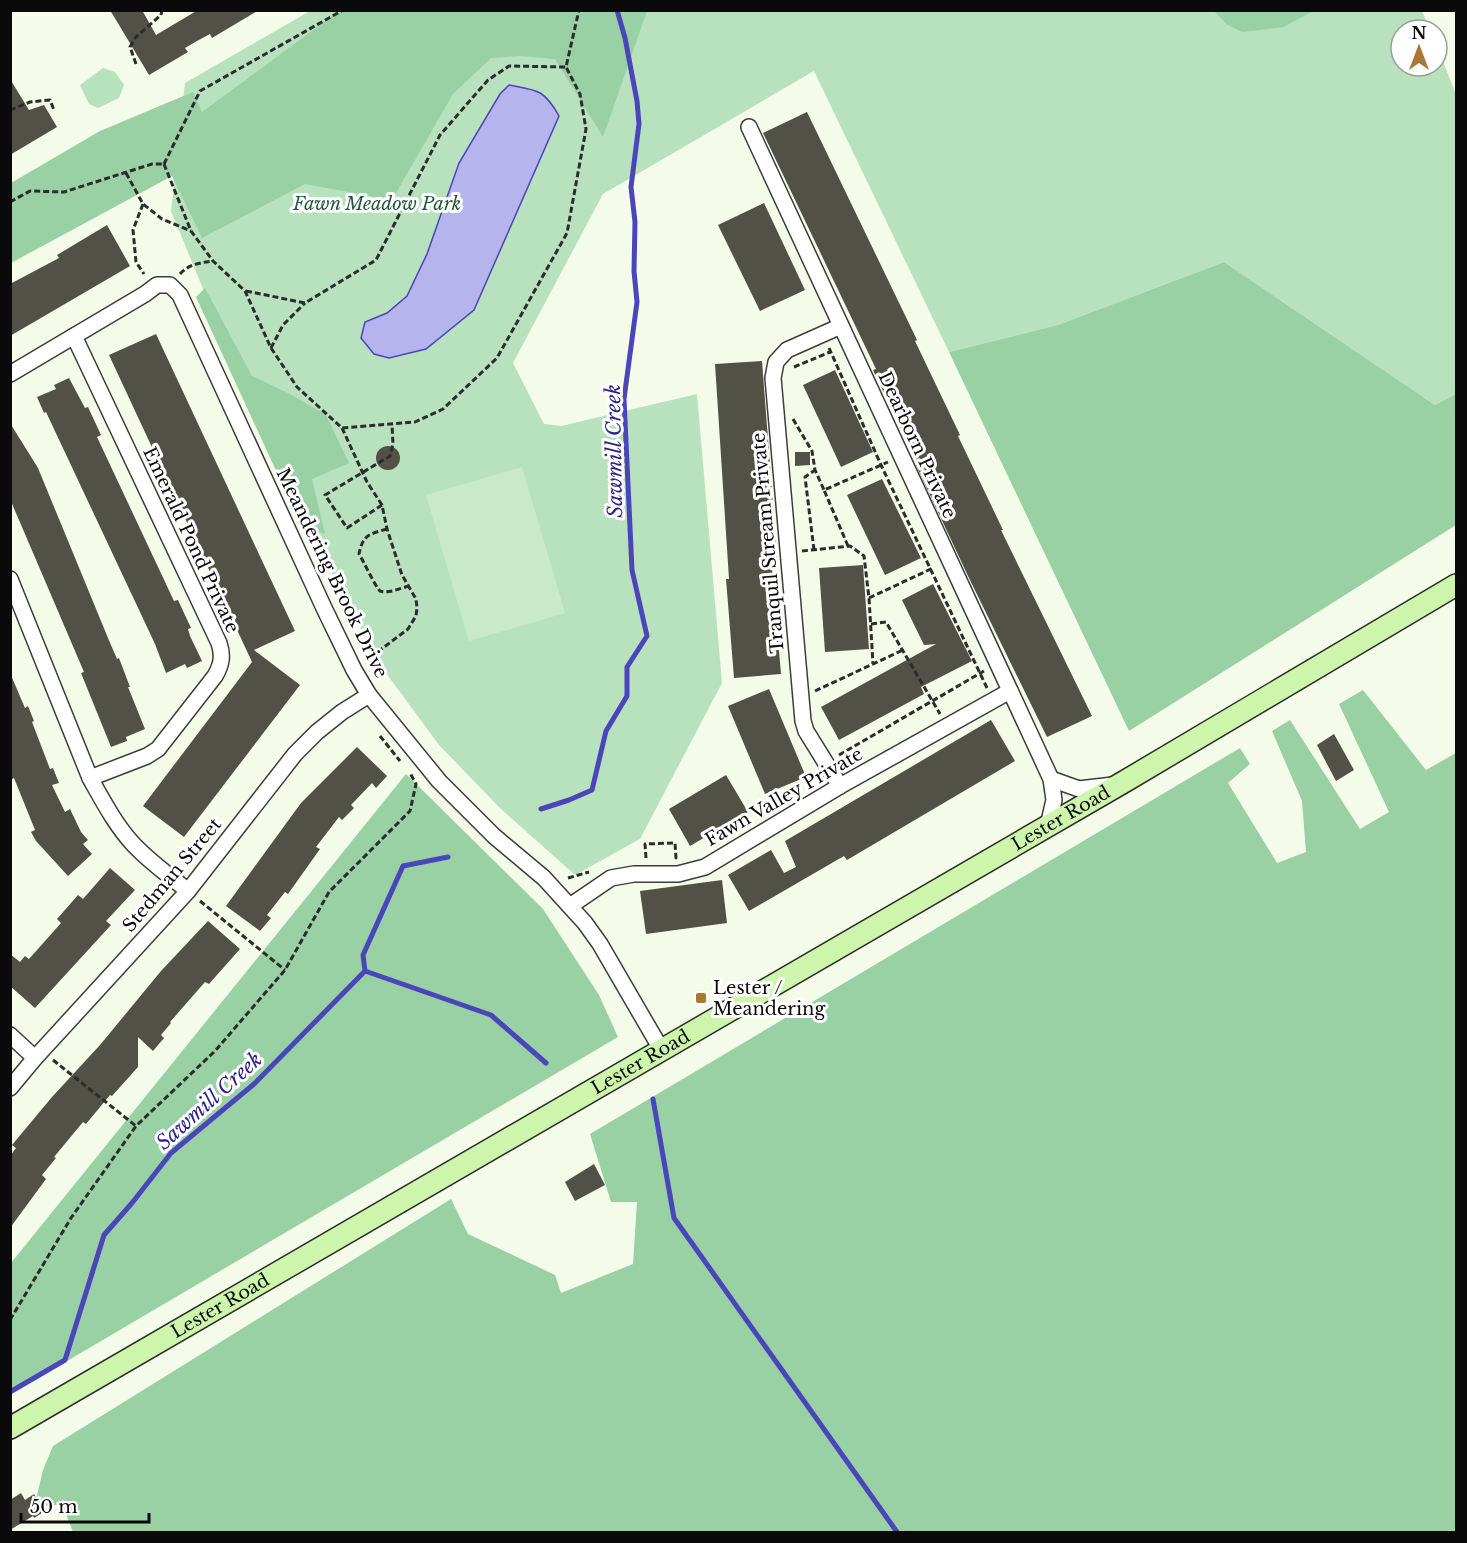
<svg xmlns="http://www.w3.org/2000/svg" width="1467" height="1543" viewBox="0 0 1467 1543" font-family="'Libre Baskerville',serif">
<rect width="100%" height="100%" fill="#f4fce9"/>
<g fill="#b8e2bd">
<path d="M1214 10 1226 24 1284 27 1314 11H1422L1430 30H1401V66H1437V47L1456 94V394L1435 405 1224 262 1058 325 949 352 814 71 603 194 513 363 544 424 561 426 697 394 722 683 640 839 575 875 500 808 439 745 386 673 343 597 234 364 171 211 185 83 310 11Z"/>
<path d="M103 68 115 72 124 85 119 98 98 108 89 104 80 85Z"/>
</g>
<g fill="#99d0a4">
<path d="M339 11H647L603 137 555 59 520 56 491 58 453 94 392 200 305 184 202 238 172 176 11 263V183L100 131 193 92 202 112Z"/>
<path d="M1214 11H1314L1284 27 1242 32 1226 24Z"/>
<path d="M1224 262 1435 405 1456 394V525L1129 731 949 352 1058 325Z"/>
<path d="M205 288 252 376 288 393 326 415 349 463 312 479 325 534 302 527 196 297Z"/>
<path d="M1363 690 1426 770 1456 753V1532H73L62 1504 34 1508 43 1470 53 1446 451 1199 468 1234 555 1275 561 1293 633 1264 637 1202H611L590 1134 1240 748 1250 764 1228 783 1277 863 1306 852 1302 801 1272 731 1290 720 1360 829 1389 812 1339 704Z"/>
<path d="M406 774 543 909 599 995 618 1037 11 1394V1263Z"/>
</g>
<path fill="#c9eac9" d="M522 467 565 613 469 641 426 495Z"/>
<path fill="#b5b4ed" stroke="#4a45bb" stroke-width="1.5" d="M509 85C537 90 544 89 559 116L474 310 426 349 389 358 374 354 361 338 365 322 387 313 407 296 427 254 459 163 500 94Z"/>
<g fill="none" stroke-linecap="round" stroke-linejoin="round">
<g stroke="#4a45bb" stroke-width="5">
<path d="M541 809 569 800 592 790 606 731 627 696V667L647 636 632 570 624 399 637 302 634 271 635 222 631 187 639 124 637 101 625 38 617 10"/>
<path d="M365 971 491 1015 546 1063"/>
<path d="M653 1099 674 1218 897 1532"/>
<path d="M10 1392 65 1360 104 1235 132 1203 171 1153 254 1084 365 971 363 955 403 866 448 857"/>
</g>
</g>
<g fill="#515148">
<path d="M110 10H142L156 35 198 10H259L212 38 210 34 197 41 185 48 188 52 149 75Z"/>
<path d="M10 79 29 110 44 105 57 127 10 155Z"/>
<path d="M807 112 917 340 915 341 960 435 958 436 1003 530H1001L1092 716 1047 737 968 576 916 465 918 464 873 370 876 369 763 133Z"/>
<path d="M764 203 805 290 760 311 718 225Z"/>
<path d="M107 225 130 266 10 336V284L59 258 57 255Z"/>
<path d="M156 334 295 631 254 650 300 685 184 837 143 806 252 662 109 355Z"/>
<path d="M762 361 777 557H771L781 674 734 678 726 579H729L715 364Z"/>
<path d="M835 370 873 452 841 467 803 385Z"/>
<path d="M69 378 85 408 88 407 101 435 97 437 174 601 178 600 191 628 188 629 190 636 202 661 187 668 185 664 166 673 155 644 46 412 44 413 37 397 56 389 54 385Z"/>
<path d="M10 423 38 468 108 638 117 659 119 658 130 687H128L145 729 126 737 127 741 111 747 81 673 84 672 10 499Z"/>
<circle cx="388" cy="458" r="12"/>
<path d="M795 452H810V465L795 466Z"/>
<path d="M882 479 921 558 885 575 847 495Z"/>
<path d="M863 565 869 649 825 652 819 568Z"/>
<path d="M933 584 972 661 921 687 924 694 839 740 821 707 936 644 924 645 902 600Z"/>
<path d="M10 673 25 708 28 706 34 721 32 722 50 769 53 768 59 783 52 785 65 812 70 809 81 832 88 840 83 844 92 854 68 876 36 841 31 832 35 830 14 778 10 780Z"/>
<path d="M769 689 806 777 765 794 728 706Z"/>
<path d="M991 720 1015 761 847 860 844 856 749 911 728 875 771 850 784 873 796 867 785 841Z"/>
<path d="M1334 734 1354 770 1336 781 1317 745Z"/>
<path d="M357 747 387 776 376 788 372 783 351 805 354 808 342 820 339 817 316 847 320 849 288 894 285 892 267 915 271 918 260 931 226 906 301 803Z"/>
<path d="M726 775 748 812 690 846 669 809Z"/>
<path d="M110 868 135 890 106 921 111 925 35 1008 10 986V954L20 962 25 956 29 959 61 923 57 919 78 895 83 899Z"/>
<path d="M722 880 727 923 646 934 640 891Z"/>
<path d="M208 921 240 949 209 984 205 982 170 1022 171 1023 161 1035 164 1038 153 1051 138 1037V1067L112 1096 110 1095 86 1124 83 1122 54 1157 56 1158 42 1175 46 1179 10 1228V1156L16 1148 12 1145 52 1097 100 1045 161 971Z"/>
<path d="M594 1164 605 1185 575 1201 565 1182Z"/>
<path d="M21 1493 25 1500 34 1494 45 1511 34 1518 33 1516 10 1530V1500Z"/>
</g>
<g fill="none" stroke-linecap="round" stroke-linejoin="round">
<defs>
<g id="street">
<path d="M749 127 1051 779 1054 800 1048 826"/>
<path d="M74 336 219 643C223 655 222 664 215 676L158 749 147 756 90 778"/>
<path d="M10 374 145 294 157 285H170L180 295 324 608 354 670 369 695 439 781 494 836 544 878 585 923 600 944 661 1049"/>
<path d="M10 579 90 778C103 801 116 826 134 845 150 862 170 876 188 891"/>
<path d="M1051 779 1079 789 1113 785"/>
<path d="M840 786 806 731 803 721 773 378 776 362 787 350 841 326"/>
<path d="M570 906 611 878 634 874H678L705 867 840 786 1010 691"/>
<path d="M10 1035 35 1058"/>
<path d="M10 1088 35 1058 188 891 295 754 317 732 342 712 369 695"/>
</g>
<g id="secondary">
<path id="s1" d="M10 1428 1122 783 1456 585"/>
</g>
</defs>
<use href="#street" stroke="#3d3d3d" stroke-width="18"/>
<use href="#secondary" stroke="#2c2c2c" stroke-width="24"/>
<g stroke="#2c2c2c" stroke-width="3" stroke-dasharray="6 3" stroke-linecap="butt">
<path d="M136 64 130 47 136 37 161 15 162 10"/>
<path d="M10 110 30 102 50 100 54 110"/>
<path d="M164 164 191 231 213 261 245 291 271 348 297 387 342 428 415 422 443 409 497 358 567 233 586 129 580 94 566 67 579 10"/>
<path d="M164 164 200 91 343 10"/>
<path d="M126 173 143 204 162 219 191 231"/>
<path d="M10 202 30 191 64 192 152 164H164"/>
<path d="M143 204 133 230 136 262 144 274"/>
<path d="M180 274C189 264 199 263 213 261"/>
<path d="M246 291 305 303 376 260 440 135 488 80 509 66 566 67"/>
<path d="M271 348 283 325 305 303"/>
<path d="M829 348 881 465 987 688"/>
<path d="M794 367 830 352"/>
<path d="M793 419 812 451 815 470 824 490"/>
<path d="M342 428 367 482 382 505 387 529 402 575 416 599 417 608 416 616 408 629 367 660"/>
<path d="M382 505 347 528 325 495 390 456 393 444 392 425"/>
<path d="M387 529C370 534 363 534 359 554 363 560 376 588 380 591 388 594 401 588 409 586"/>
<path d="M848 546 824 490 888 462"/>
<path d="M814 550 805 477 815 470"/>
<path d="M802 551 850 546 864 556 869 598 873 664"/>
<path d="M869 598 933 568"/>
<path d="M871 624 886 622 940 714"/>
<path d="M815 691 903 650"/>
<path d="M380 736 400 761"/>
<path d="M839 755 984 671"/>
<path d="M646 858 645 844 675 843 676 858 678 857"/>
<path d="M568 878 589 872"/>
<path d="M200 901 285 970"/>
<path d="M53 1060 136 1126"/>
<path d="M10 1320 71 1218 136 1126 215 1051 285 970 329 892 410 811 416 784 410 773"/>
</g>
<use href="#street" stroke="#fff" stroke-width="15"/>
<use href="#secondary" stroke="#cef5ac" stroke-width="21"/>
</g>
<rect fill="#a77934" stroke="#fff" stroke-width="2" x="695" y="992" width="12" height="12" rx="3"/>
<g text-anchor="middle" dominant-baseline="central" stroke-width="6" stroke-linejoin="round" paint-order="stroke">
<g font-size="18" font-style="italic" fill="#23583a" stroke="#fff">
<text x="377" y="204">Fawn Meadow Park</text>
</g>
<g font-size="18" fill="#0a0a0a" stroke="#fff">
<text transform="translate(917 445) rotate(65)">Dearborn Private</text>
<text transform="translate(191 540) rotate(65)">Emerald Pond Private</text>
<text transform="translate(768 543) rotate(-95)">Tranquil Stream Private</text>
<text transform="translate(332 573) rotate(64)">Meandering Brook Drive</text>
<text transform="translate(784 797) rotate(-30)">Fawn Valley Private</text>
<text stroke="none"><textPath href="#s1" startOffset="1215">Lester Road</textPath></text>
<text transform="translate(172 875) rotate(-50)">Stedman Street</text>
<text stroke="none"><textPath href="#s1" startOffset="729">Lester Road</textPath></text>
<text stroke="none"><textPath href="#s1" startOffset="243">Lester Road</textPath></text>
</g>
<g font-size="18" fill="#0a0a0a" stroke="#fff" text-anchor="start">
<text x="713" y="988">Lester /<tspan x="713" dy="21">Meandering</tspan></text>
</g>
<g font-size="20" font-style="italic" fill="#2c248b" stroke="#fff">
<text transform="translate(614 451) rotate(-91)">Sawmill Creek</text>
<text transform="translate(209 1101) rotate(-42)">Sawmill Creek</text>
</g>
</g>
<rect width="1467" height="1543" fill="none" stroke="#0a0a0a" stroke-width="24"/>
<g transform="translate(1419 48)"><circle r="28" fill="#ffffff" stroke="#9d9d9d" stroke-width="1.5"/>
<path d="M0-4.5L10 22L0 15L-10 22Z" fill="#a77934"/>
<text y="-9" font-size="16" font-weight="bold" text-anchor="middle" fill="#0a0a0a">N</text>
</g>
<path d="M21 1513v9h128v-9" fill="none" stroke="#0a0a0a" stroke-width="3"/>
<text x="30" y="1513" font-size="18" fill="#0a0a0a" stroke="#ffffff" stroke-width="4.5" paint-order="stroke">50 m</text>
</svg>
